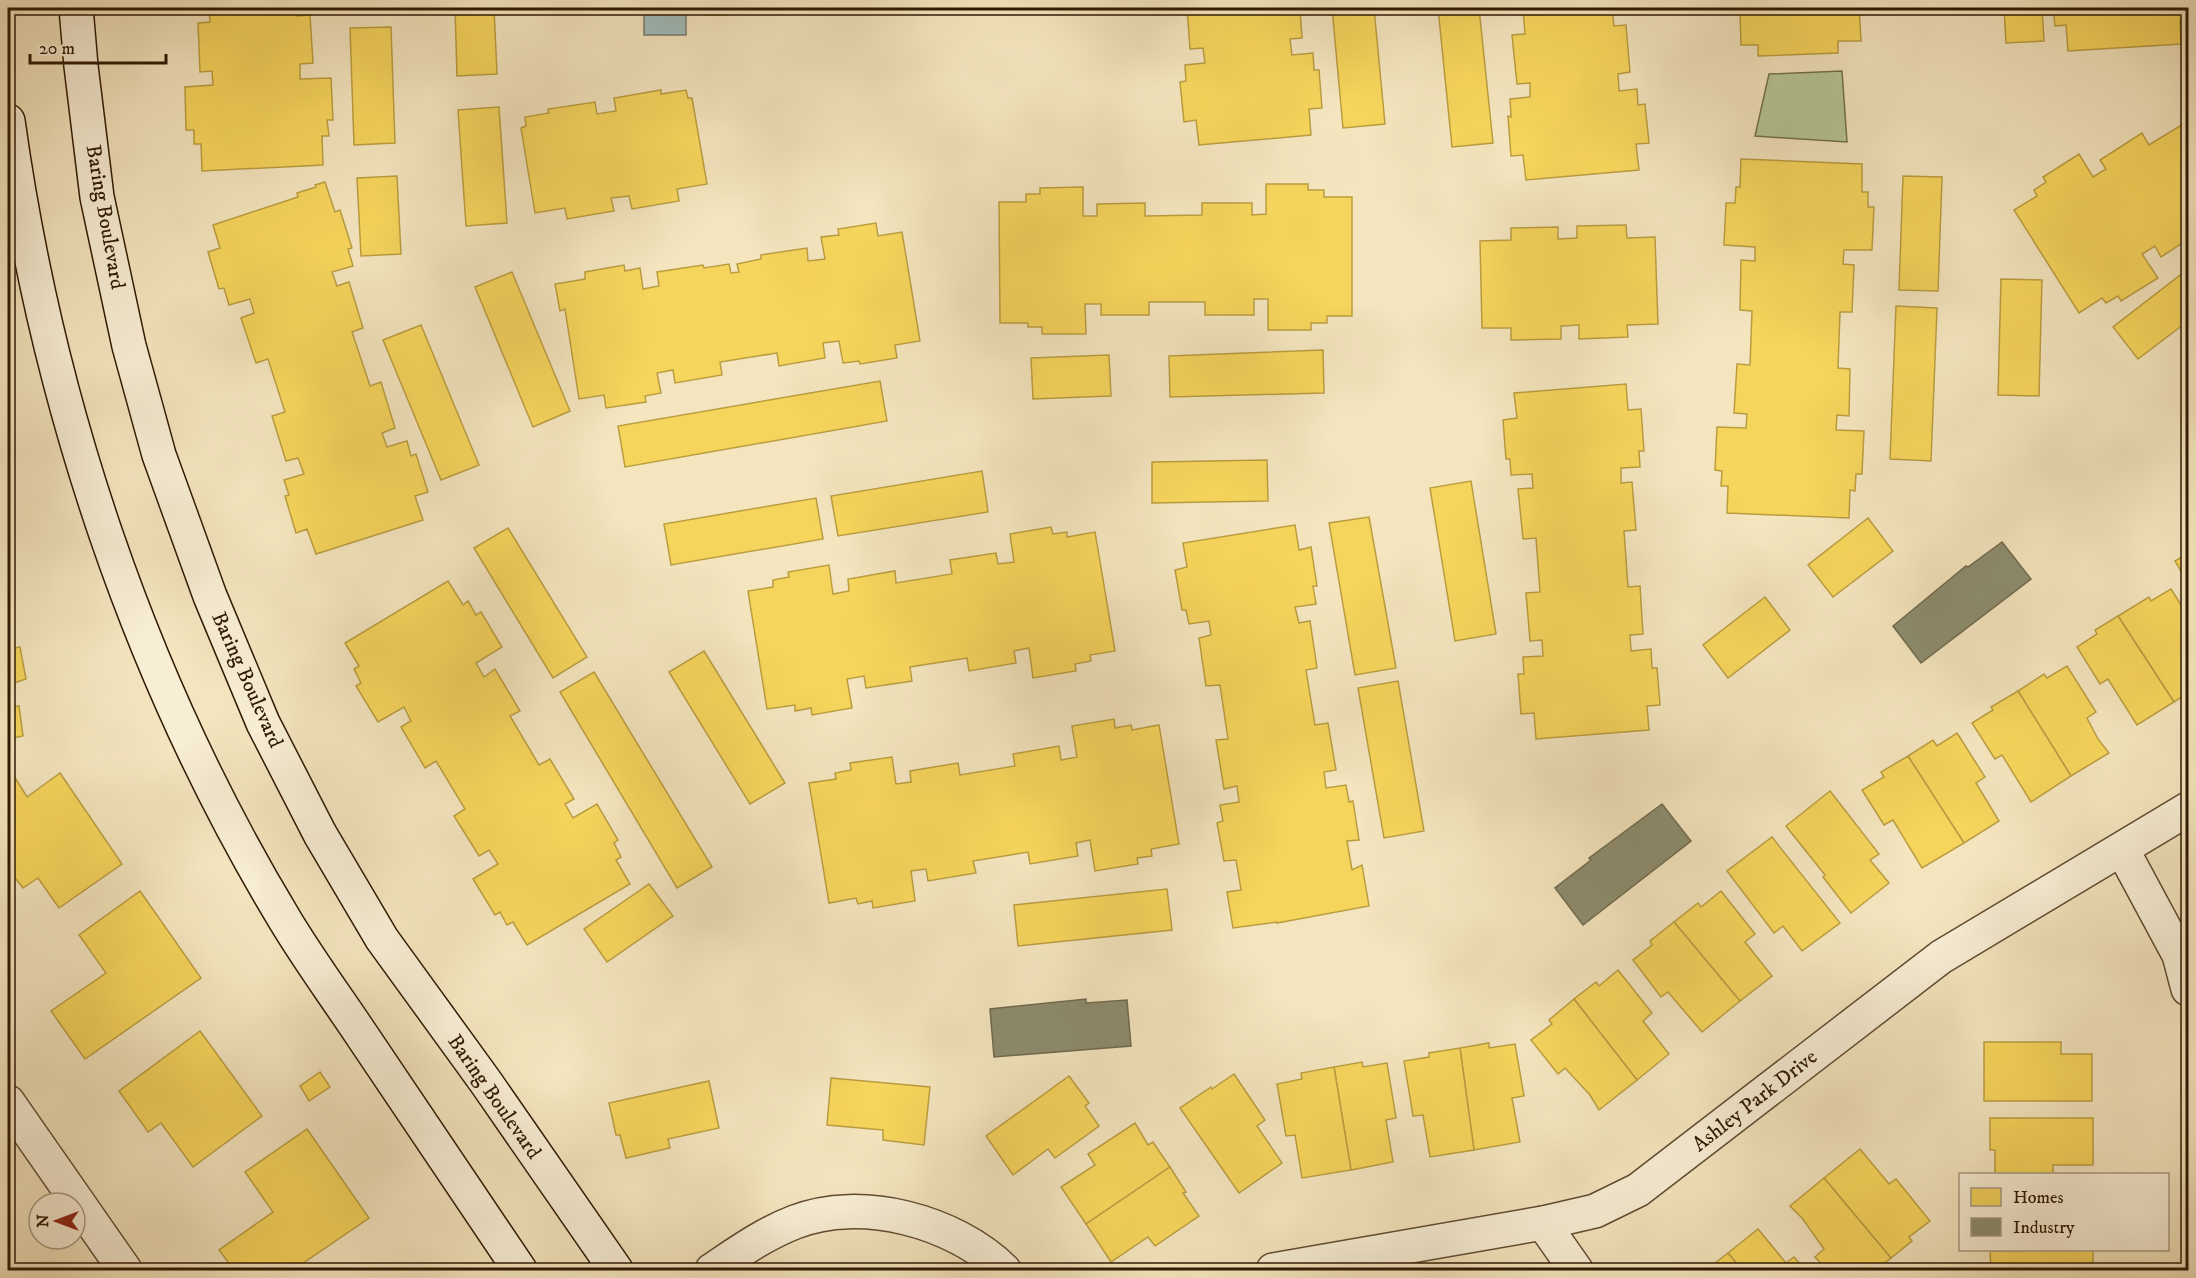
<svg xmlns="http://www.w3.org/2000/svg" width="2196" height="1278" viewBox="0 0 2196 1278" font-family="'IM FELL DW Pica',serif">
<rect width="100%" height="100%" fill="#f4e5be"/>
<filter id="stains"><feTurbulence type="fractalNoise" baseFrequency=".00333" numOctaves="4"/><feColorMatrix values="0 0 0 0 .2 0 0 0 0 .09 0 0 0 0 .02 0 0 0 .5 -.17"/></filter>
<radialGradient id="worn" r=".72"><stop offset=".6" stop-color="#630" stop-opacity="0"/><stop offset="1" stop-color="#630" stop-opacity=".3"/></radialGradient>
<path fill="#b6c695" stroke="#72704c" stroke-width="1.5" d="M1842 71 1847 142 1755 136 1769 74Z"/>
<rect fill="#a0bcbc" stroke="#737b72" stroke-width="1.5" x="644" y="8" width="42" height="27"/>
<g fill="#f6d55c" stroke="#ba9d41" stroke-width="1.5">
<path d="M209 8H296L297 16 310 15 313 63 300 64V79L331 78 333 120H327L329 136H322L323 165 202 171 201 144H194V130H186L185 87 213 85 212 71 200 72 198 23 210 22Z"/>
<path d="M455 8H494L497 74 457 76Z"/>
<rect x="705" y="8" width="24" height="7"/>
<path d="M1187 8H1300L1302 38 1290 39 1292 55 1313 53 1314 70H1319L1322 108 1309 109 1311 135 1199 145 1196 120 1184 122 1180 82 1186 81 1185 65 1205 63 1203 48 1190 49Z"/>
<path d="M1332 8H1374L1385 124 1343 128Z"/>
<path d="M1438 8H1479L1493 143 1452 147Z"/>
<path d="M1523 8H1612L1614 26 1626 25 1630 72 1618 74 1619 91 1637 89 1638 105 1645 104 1649 143 1636 144 1639 170 1526 180 1523 155 1511 156 1508 116 1511 117 1510 99 1530 97V83L1517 84 1512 35 1525 34Z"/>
<path d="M1735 8H1859L1861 41H1838V53L1758 56V45H1741L1740 11H1736Z"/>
<path d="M2004 8H2042L2044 41 2006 43Z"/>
<path d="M2053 8H2188V19L2180 20 2181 44 2068 51 2066 25 2055 26Z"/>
<path d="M391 27 395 143 354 145 350 28Z"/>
<path d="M661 90V94L686 90 688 98H692L707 184 677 189 679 201 632 209 629 196 611 198 614 211 567 219 565 208 535 213 521 128 526 126 525 117 549 113 548 109 595 102 597 114 616 111 614 98Z"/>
<path d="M499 107 507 223 466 226 458 110Z"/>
<path d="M2188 121V239L2161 257 2155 246 2142 254 2158 278 2121 301 2118 296 2106 303 2102 298 2079 313 2014 210 2037 196 2034 190 2046 182 2043 177 2079 154 2093 177 2106 169 2100 160 2142 133 2149 145Z"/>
<path d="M1741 159 1862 164V192H1868V207H1874L1872 250H1844L1843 264 1854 265 1852 312H1840L1838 368 1850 369 1849 416 1837 415 1836 430 1864 431 1862 474H1856L1855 491 1850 490 1849 518 1727 513 1728 486H1721L1722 471 1715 470 1717 427 1746 428 1747 414 1734 413 1737 364 1750 365 1752 311 1740 310 1741 260 1755 261V247L1724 245 1726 203H1735L1736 187H1740Z"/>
<path d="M397 176 401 254 361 256 357 178Z"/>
<path d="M1903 176 1942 177 1938 291 1899 290Z"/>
<path d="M325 182 335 212 340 210 352 248 348 249 353 266 332 272 337 286 349 282 363 328 352 332 370 386 381 382 395 428 382 433 387 447 407 441 411 456 416 454 428 492 415 496 423 520 316 554 307 529 296 533 285 496 289 495 284 480 304 474 298 458 286 461 272 416 285 412 268 359 256 363 241 318 254 313 250 299 229 305 224 288 219 289 208 252 220 248 213 225 298 197 297 193 316 187 315 185Z"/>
<path d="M1266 184H1308V190H1324V197H1352V316H1327V323H1311V330H1268V299H1254V315H1205V302H1149V315H1101V304H1085L1086 334H1042V327H1028V323H1000L999 202H1026V194H1040V188L1083 187V216H1097V204L1145 203V216L1202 215V203H1252V215L1266 214Z"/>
<path d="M876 223 878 236 902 232 920 341 895 345 897 358 860 364 859 361 843 363 839 341 823 343 825 358 779 366 777 353 720 362 722 375 675 383 673 370 657 373 661 393 645 396 646 402 606 408 604 395 579 399 565 309 560 311 555 284 585 279V272L624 265 625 271 640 268 643 289 659 286 657 272 703 265 704 268 729 264 731 273 739 272 737 264 761 259V255L807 248 808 261 825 259 821 237 839 235 838 229Z"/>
<path d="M1626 225 1627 238 1655 237 1658 324 1627 325 1628 337 1579 339V325L1561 326V339L1511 340V328H1482L1480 241 1511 240V228L1558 227V239L1577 238V226Z"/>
<path d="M2188 269V321L2138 359 2113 327Z"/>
<path d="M512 272 570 411 533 427 475 287Z"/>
<path d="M2001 279 2042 280 2039 396 1998 395Z"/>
<path d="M1896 306 1937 308 1931 461 1890 459Z"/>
<path d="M421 325 479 465 441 480 383 340Z"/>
<path d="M1323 350 1324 393 1170 397 1169 356Z"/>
<path d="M1109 355 1111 396 1033 399 1031 358Z"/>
<path d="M880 381 887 421 625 467 618 426Z"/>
<path d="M1626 384 1628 410 1641 409 1644 451H1639L1640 467 1621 468V483L1632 482 1636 530 1624 531 1628 587 1640 586 1643 634 1630 635 1631 651 1651 649 1652 668H1657L1660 705 1647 706 1649 730 1536 739 1534 713 1521 714 1518 674H1524L1523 657 1543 656 1542 640 1530 641 1526 593 1540 592 1536 538 1523 539 1518 489 1533 488 1532 474 1511 475 1510 459H1506L1503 420 1517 418 1514 393Z"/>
<path d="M1267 460 1268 501 1152 503V462Z"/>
<path d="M982 471 988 512 838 536 831 496Z"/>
<path d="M1471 481 1496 634 1455 641 1430 488Z"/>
<path d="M816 498 823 539 671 565 664 524Z"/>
<path d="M1369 517 1396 668 1355 675 1329 523Z"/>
<path d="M1868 518 1893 551 1833 597 1808 565Z"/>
<path d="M1295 525 1299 550 1311 547 1317 586H1313L1316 604 1295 607 1299 623 1310 621 1317 668 1306 670 1315 725 1328 723 1336 770 1324 772 1326 788 1346 785 1349 802 1353 801 1359 840 1347 841 1352 870 1362 865 1369 906 1277 923V922L1233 928 1227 892 1241 890 1236 860 1224 861 1217 823 1223 821 1220 805 1239 802 1237 786 1224 789 1216 740 1228 739 1220 685 1206 686 1199 638 1211 635 1209 621 1189 624 1186 610H1182L1175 570 1187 567 1183 543Z"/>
<path d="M1051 527 1053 534 1067 532V537L1095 532 1115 651 1090 655 1091 661 1075 664 1076 671 1033 678 1029 648 1014 651 1016 663 969 671 967 658 910 667 912 681 866 688 864 676 847 679 852 708 812 715 811 708 795 711V705L767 709 748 591 773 587V580L789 577 788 572 829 565 833 594 849 591 848 579 895 571 896 583 952 574 950 560 996 553 998 564 1014 562 1010 534Z"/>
<path d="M508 528 587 657 553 678 474 548Z"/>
<path d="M2188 553V583L2175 561Z"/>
<path d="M448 581 463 605 468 601 476 615 481 612 502 647 476 663 484 677 495 669 520 711 510 716 539 765 550 759 574 799 565 804 573 818 597 804 618 840 614 843 621 857 616 860 630 884 527 945 513 922 507 925 500 912 495 915 473 879 498 864 489 850 479 856 454 816 465 809 436 761 425 768 401 727 411 721 404 707 378 722 356 686 361 683 354 669 359 666 345 643Z"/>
<path d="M2171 589 2188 616V693L2174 702 2118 616 2149 597 2151 601Z"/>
<path d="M1765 597 1790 630 1728 678 1703 645Z"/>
<path d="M2118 616 2174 702 2137 725 2108 679 2100 684 2077 647 2097 634 2095 630Z"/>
<path d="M20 647 26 679 8 685V649Z"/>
<path d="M704 651 785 783 750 804 669 672Z"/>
<path d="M2067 666 2096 712 2087 718 2098 739 2109 753 2071 776 2018 691 2044 674 2047 678Z"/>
<path d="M594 672 712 867 677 888 560 692Z"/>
<path d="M1398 681 1424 831 1384 838 1358 688Z"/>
<path d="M2018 691 2071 776 2031 802 2002 755 1995 759 1972 723 1993 710 1991 707Z"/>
<path d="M19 706 23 736 8 739V708Z"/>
<path d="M1114 719 1115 728 1131 725 1132 730 1159 725 1179 844 1151 849 1152 856 1137 858 1138 864 1095 871 1090 840 1076 843 1078 856 1030 864 1028 852 973 861 976 873 928 881 926 869 911 871 915 901 873 908 872 901 858 904 856 898 829 903 809 783 836 779 835 773 851 770 850 763 892 757 896 784 911 782 910 771 958 763 960 775 1015 766 1013 754 1059 746 1061 760 1077 757 1072 726Z"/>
<path d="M1957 733 1985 777 1976 783 1999 821 1964 843 1908 756 1933 740 1937 746Z"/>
<path d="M1908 756 1964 843 1922 868 1893 820 1884 825 1862 790 1884 777 1881 772Z"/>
<path d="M60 773 122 864 59 908 38 878 23 888 16 879 8 885V785L16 779 27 797Z"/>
<path d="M1830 791 1879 854 1870 860 1889 883 1851 913 1823 877 1825 875 1786 826Z"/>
<path d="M1772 837 1840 923 1802 951 1783 926 1774 933 1727 871Z"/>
<path d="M649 884 673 916 607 962 584 929Z"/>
<path d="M1167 889 1172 930 1018 946 1014 905Z"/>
<path d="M140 891 201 978 85 1059 51 1011 106 973 79 935Z"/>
<path d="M1721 891 1755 934 1745 942 1772 976 1740 1001 1674 922 1698 903 1701 907Z"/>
<path d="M1674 922 1740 1001 1702 1032 1668 992 1661 997 1633 960 1652 945 1650 941Z"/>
<path d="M1618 970 1652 1013 1643 1021 1669 1054 1637 1080 1574 999 1596 982 1599 986Z"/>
<path d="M1574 999 1637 1080 1599 1110 1590 1095 1565 1068 1558 1074 1531 1040 1552 1024 1549 1020Z"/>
<path d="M200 1031 262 1116 193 1167 161 1123 148 1132 119 1091Z"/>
<path d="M1984 1042H2061V1054H2092V1101H1984Z"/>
<path d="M1489 1043V1048L1515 1044 1524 1096 1512 1098 1520 1142 1474 1150 1460 1048Z"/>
<path d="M1460 1048 1474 1150 1430 1157 1423 1115 1413 1116 1404 1061 1429 1057V1053Z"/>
<path d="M1362 1062 1363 1067 1387 1063 1396 1118 1386 1120 1393 1162 1351 1170 1334 1067Z"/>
<path d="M1334 1067 1351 1170 1302 1178 1295 1135 1286 1136 1277 1084 1302 1079 1301 1073Z"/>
<path d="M320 1072 330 1087 309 1101 300 1086Z"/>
<path d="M1234 1074 1265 1120 1257 1126 1282 1163 1239 1193 1180 1108 1211 1087 1212 1089Z"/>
<path d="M1069 1076 1089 1103 1085 1106 1099 1126 1055 1158 1048 1149 1013 1175 986 1136Z"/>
<path d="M831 1078 930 1087 924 1145 883 1140V1130L827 1125Z"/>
<path d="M709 1081 719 1128 668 1139 670 1148 626 1158 620 1135H616L609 1103Z"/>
<path d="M1990 1118H2093V1165H2053V1174H1995V1150H1990Z"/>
<path d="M1135 1123 1148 1145 1153 1142 1170 1167 1086 1224 1061 1187 1095 1165 1088 1154Z"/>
<path d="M307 1129 369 1218 293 1270H234L219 1250 273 1212 245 1172Z"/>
<path d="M1860 1149 1889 1184 1896 1179 1930 1221 1909 1237 1912 1241 1891 1258 1824 1178Z"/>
<path d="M1170 1167 1186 1192 1183 1193 1199 1216 1155 1246 1148 1237 1111 1262 1086 1224Z"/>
<path d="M1824 1178 1891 1258 1875 1270H1827L1815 1257 1824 1249 1802 1218 1790 1206Z"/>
<path d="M1758 1229 1786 1263 1794 1257 1805 1270H1742L1728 1253Z"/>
<path d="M1990 1250H2064L1990 1251Z"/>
<path d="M2093 1250V1270H1991L1990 1251Z"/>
<path d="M1728 1253 1742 1270H1706Z"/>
</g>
<g fill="#8c8c6e" stroke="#706a4e" stroke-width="1.5">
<path d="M2002 542 2031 579 1921 663 1893 626 1966 566 1968 567Z"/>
<path d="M1662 804 1691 841 1583 925 1555 888 1591 860 1589 858Z"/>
<path d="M1086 999V1003L1127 1000 1131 1046 994 1057 990 1009Z"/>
</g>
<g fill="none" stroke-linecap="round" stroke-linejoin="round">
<defs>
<g id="street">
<path d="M2122 849 2179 955 2188 989"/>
<path d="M8 1102 125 1270"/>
<path d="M1543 1223 1576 1270"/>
<path d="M712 1270C739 1252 764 1234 795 1222 861 1196 954 1221 1004 1270"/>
<path d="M1273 1270 1543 1223 1595 1211 1638 1190 1941 957 2188 809"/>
</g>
<g id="secondary">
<path d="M76 8 81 66 97 197 129 346 159 455 210 596 263 723 320 834 382 939 485 1081 616 1270"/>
<path d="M8 121C47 401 138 677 285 920 309 960 337 998 363 1037 416 1115 468 1193 520 1270"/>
</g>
</defs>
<use href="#street" stroke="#604c32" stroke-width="36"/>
<use href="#secondary" stroke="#2f1903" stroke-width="36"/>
<use href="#street" stroke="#f8eed5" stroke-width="33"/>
<use href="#secondary" stroke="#f8eed5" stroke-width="33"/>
</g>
<g text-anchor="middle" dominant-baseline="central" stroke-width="6" stroke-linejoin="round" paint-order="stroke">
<g font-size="21" fill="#2f1903" stroke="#f8eed5">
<text transform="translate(105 217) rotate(80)">Baring Boulevard</text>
<text transform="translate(247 680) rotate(66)">Baring Boulevard</text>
<text transform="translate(494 1097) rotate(55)">Baring Boulevard</text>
<text transform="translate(1755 1101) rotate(-38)">Ashley Park Drive</text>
</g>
</g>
<rect width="2196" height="1278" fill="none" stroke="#f4e5be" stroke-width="30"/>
<rect x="9" y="9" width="2178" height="1260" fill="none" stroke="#2f1903" stroke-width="3"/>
<rect x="15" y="15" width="2166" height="1248" fill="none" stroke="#2f1903" stroke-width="1.5"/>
<rect x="1959" y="1173" width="210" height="78" fill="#f8eed5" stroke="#a89981" stroke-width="1.5"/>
<rect x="1971" y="1188" width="30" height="18" fill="#f6d55c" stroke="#a89981" stroke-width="1.5"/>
<text x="2013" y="1203" font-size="18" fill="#2f1903">Homes</text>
<rect x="1971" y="1218" width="30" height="18" fill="#8c8c6e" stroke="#a89981" stroke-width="1.5"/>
<text x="2013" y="1233" font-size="18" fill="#2f1903">Industry</text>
<g transform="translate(57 1221) rotate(270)"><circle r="28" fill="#f8eed5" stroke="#a89981" stroke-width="1.5"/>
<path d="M0-4.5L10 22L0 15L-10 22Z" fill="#8f2418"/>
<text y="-9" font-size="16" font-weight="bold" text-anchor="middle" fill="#2f1903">N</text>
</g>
<path d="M30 54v9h136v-9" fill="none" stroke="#2f1903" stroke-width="3"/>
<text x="39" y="54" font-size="18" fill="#2f1903" stroke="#f8eed5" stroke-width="4.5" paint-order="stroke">20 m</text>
<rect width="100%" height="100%" filter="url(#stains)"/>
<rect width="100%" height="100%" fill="url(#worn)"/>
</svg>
